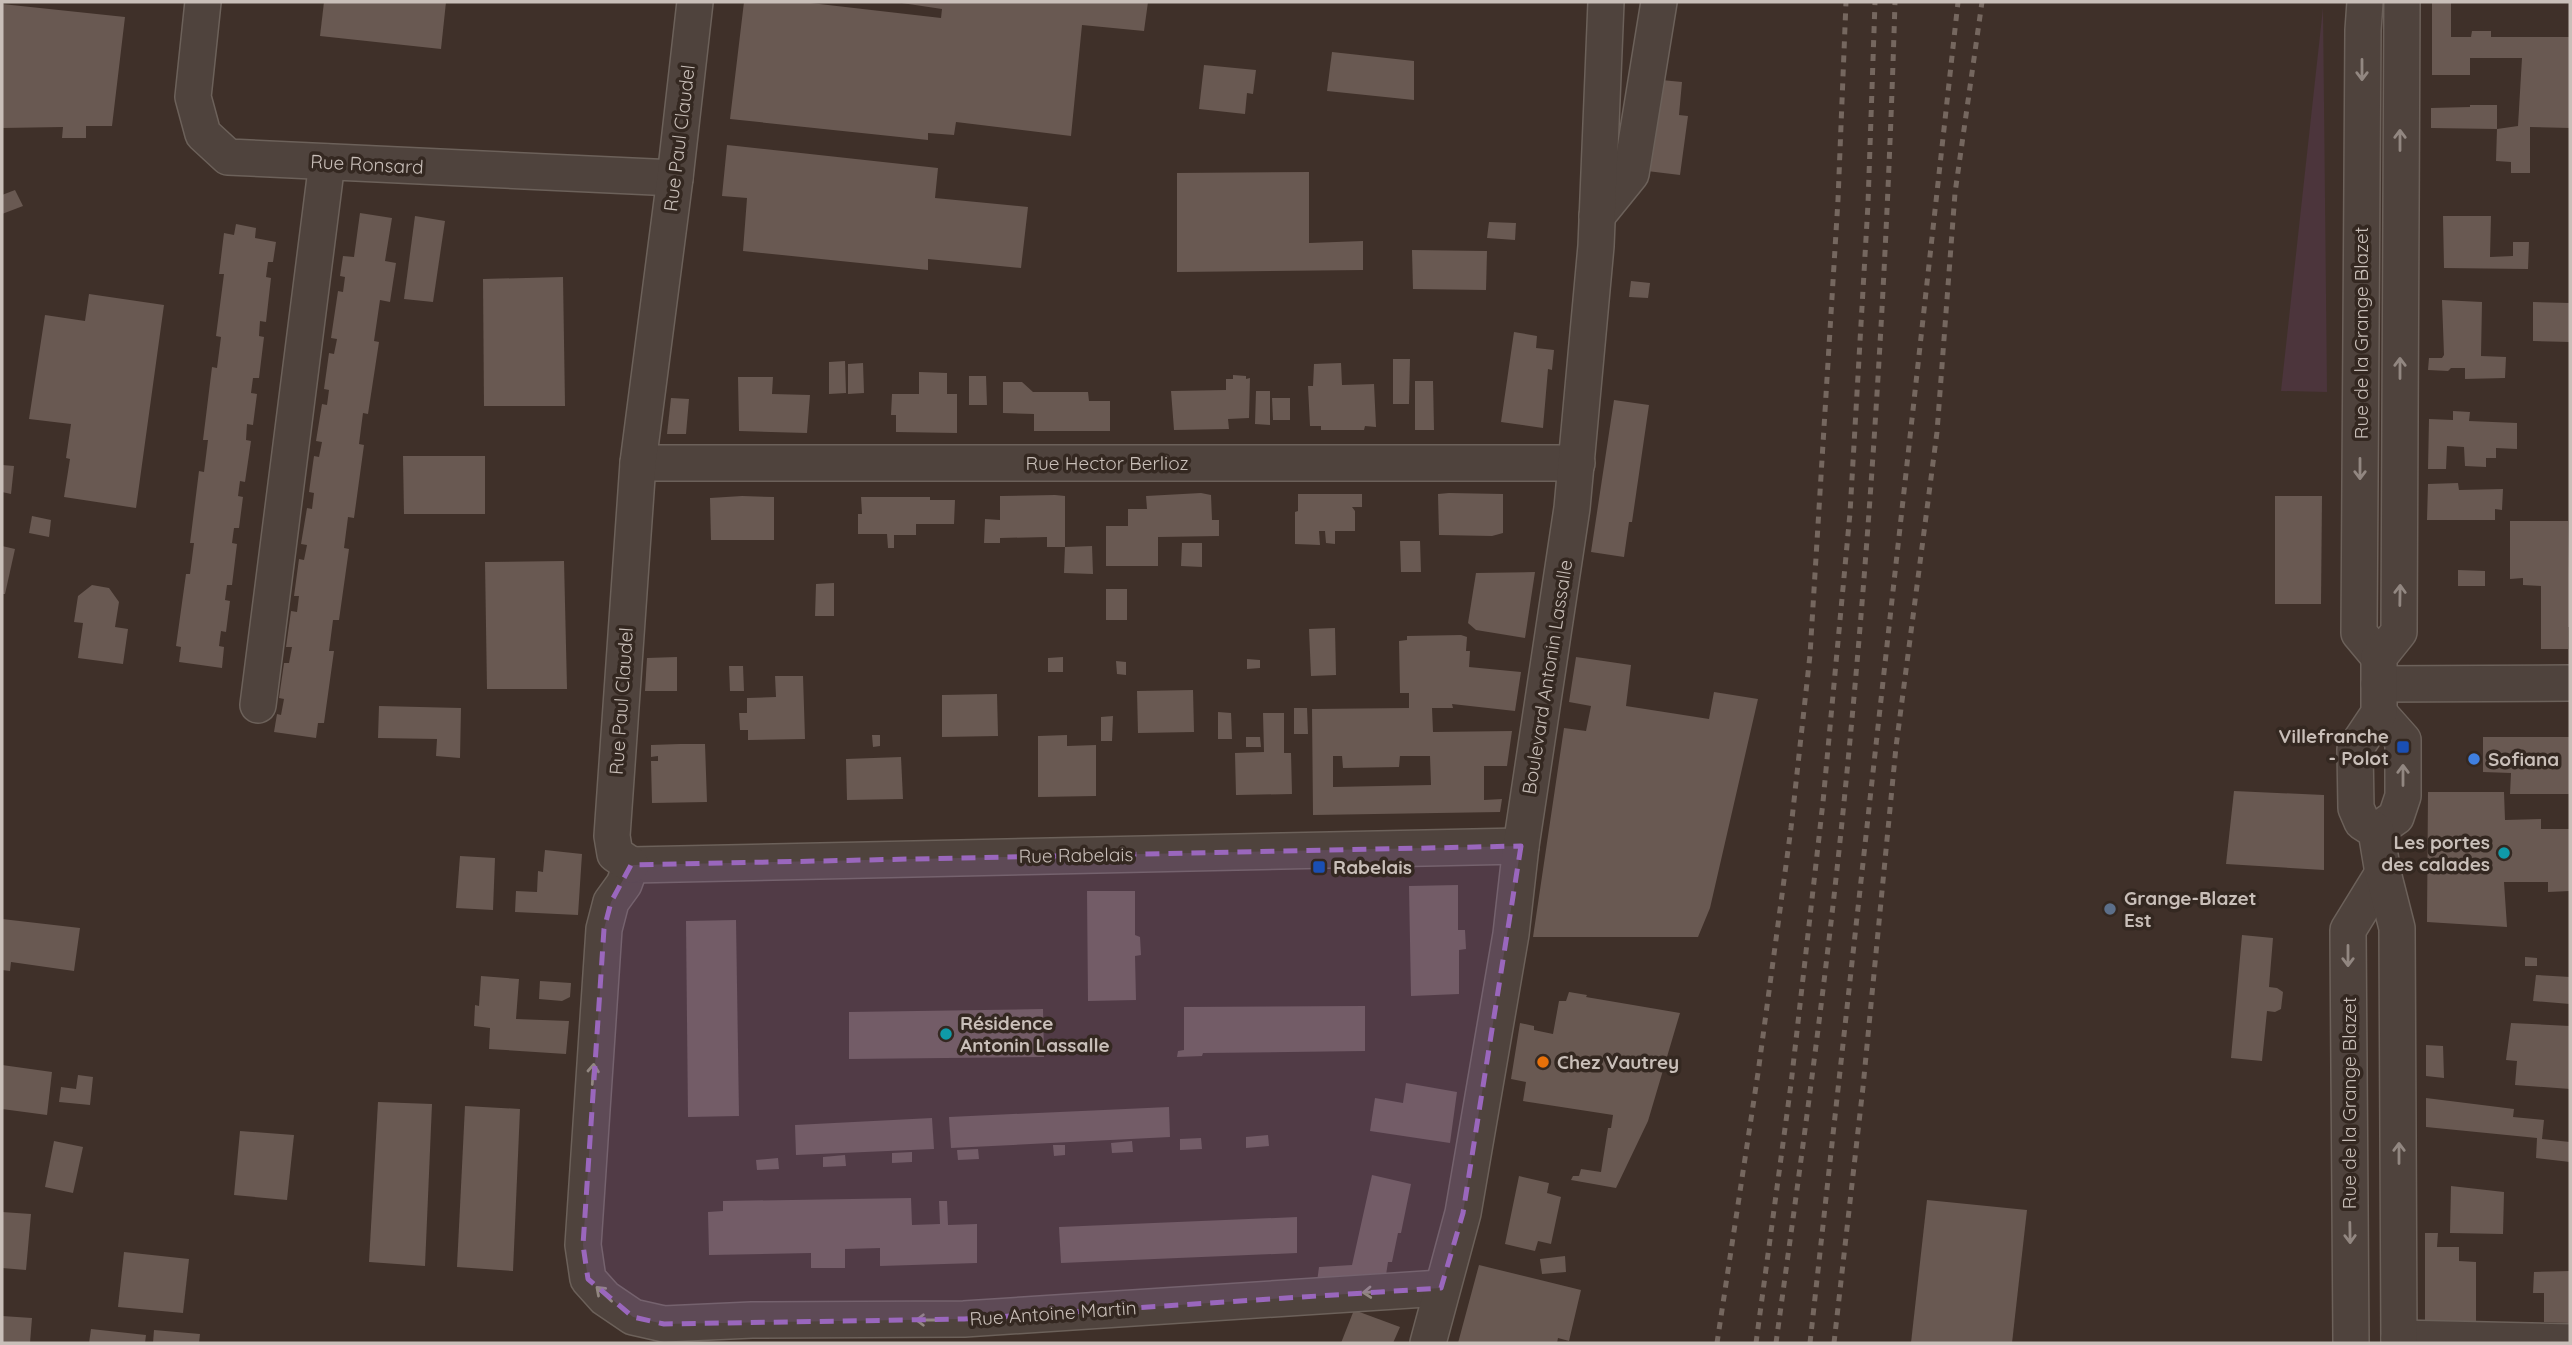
<svg xmlns="http://www.w3.org/2000/svg" width="2572" height="1345" viewBox="0 0 2572 1345" font-family="Quicksand,sans-serif">
<rect width="100%" height="100%" fill="#3f3029"/>
<path fill="#4c353c" d="M2323 8 2327 392 2281 391Z"/>
<g fill="#695952" fill-rule="evenodd">
<path d="M324 2H446L441 49 320 36Z"/>
<path d="M744 2H802L941 18 942 9 895 2H1148L1144 31 1082 25 1071 136 956 122 954 135 928 133V140L730 119Z"/>
<path d="M2432 2H2451V37H2471L2472 31H2491V37H2570V128L2530 127V173H2511V162L2496 161 2497 129 2518 126 2522 58H2470V75H2432Z"/>
<path d="M2 4 125 17 112 126H86V138H62L63 127 2 128Z"/>
<path d="M1332 52 1414 61V100L1327 91Z"/>
<path d="M1204 65 1256 70 1253 94 1247 93 1245 114 1199 109Z"/>
<path d="M1661 80 1682 82 1679 115 1688 116 1680 175 1647 171Z"/>
<path d="M2470 105H2497V129L2431 128V108L2470 107Z"/>
<path d="M727 145 938 168 935 198 1028 207 1021 268 928 259V270L743 251 747 198 722 196Z"/>
<path d="M1309 172V243L1363 241V270L1177 272V173Z"/>
<path d="M15 190 23 206 2 214V195Z"/>
<path d="M360 213 392 218 385 261 396 263 390 302 380 300 374 341 379 342 368 414 363 413 359 444 364 445 354 518 348 517 344 548 349 549 339 620H333L329 651H334L324 723H318L316 738 274 732 277 714 281 715 284 699 279 698 284 663H289L292 647H286L291 611 297 612 299 596H294L299 559 304 560 307 545 301 544 307 508 312 509 314 493 309 492 314 456 319 457 322 442 316 441 322 404 327 405 329 390 324 389 329 353 334 354 337 339 331 338 338 291 343 292 345 277 340 276 343 256 354 257Z"/>
<path d="M415 216 445 221 433 302 404 299Z"/>
<path d="M2443 216H2491L2490 257 2513 256V242H2529L2528 269 2444 268Z"/>
<path d="M1489 222 1516 223 1515 240 1487 238Z"/>
<path d="M236 224 256 228 255 238 276 242 273 262H268L266 277 271 278 266 322 260 321 259 336 264 337 259 378H253L251 393 257 394 253 425 247 424 246 440 251 441 245 482 240 481 238 496 243 497 239 528H234L232 543 237 544 232 585H227L225 600 230 601 226 632 221 631 219 646 224 647 222 668 179 662 181 647 176 646 186 574H190L194 543H190L199 471 204 472 208 440H203L212 367 217 368 221 337 216 336 224 274H219L224 233 234 235Z"/>
<path d="M1412 250 1487 251 1486 290 1413 289Z"/>
<path d="M563 277 565 406H484L483 279Z"/>
<path d="M1631 281 1650 283 1648 298 1629 297Z"/>
<path d="M89 294 164 305 136 508 64 497 70 459 66 458 71 424 29 419 45 315 85 321Z"/>
<path d="M2442 300 2482 302 2481 356 2506 357 2505 378 2465 379V368H2451L2448 371 2428 370 2429 358H2442L2444 355Z"/>
<path d="M2533 302 2570 303V342L2533 341Z"/>
<path d="M1514 332 1537 336 1536 348 1554 350 1552 370 1548 369 1543 428 1501 422Z"/>
<path d="M1393 359H1410L1409 404H1393Z"/>
<path d="M845 361 846 393 829 394V362Z"/>
<path d="M863 363 864 393 848 394V364Z"/>
<path d="M1341 363 1342 385 1374 384 1376 427 1365 426 1364 430H1321V426H1310L1308 386H1313L1314 364Z"/>
<path d="M919 372 947 373V394H957V433L896 432V415H891L892 394H919Z"/>
<path d="M1233 375 1246 376V379L1250 378 1249 418 1228 419 1229 429 1174 430 1171 391 1226 390V379H1233Z"/>
<path d="M969 376H986L987 405H969Z"/>
<path d="M738 377H773L772 394 810 395 807 433 739 431Z"/>
<path d="M1415 381H1433L1434 430H1415Z"/>
<path d="M1003 382H1022L1033 392H1088L1089 401H1110V431H1034V414L1003 413Z"/>
<path d="M1256 391H1270V425L1255 424Z"/>
<path d="M671 398 689 399 686 434H667Z"/>
<path d="M1272 398H1290V420H1273Z"/>
<path d="M1614 400 1649 405 1632 522H1629L1624 557 1591 552Z"/>
<path d="M2453 411 2470 412 2469 421 2517 423V449L2496 448V458H2486V467L2465 466 2464 447 2447 446 2446 469H2428L2429 419 2453 420Z"/>
<path d="M403 456H485V514H404Z"/>
<path d="M2 465 14 466 11 494 2 492Z"/>
<path d="M2458 483 2459 490 2503 489 2502 510 2495 509V520H2427L2428 484Z"/>
<path d="M1201 493 1211 495 1212 520H1219V536L1158 537V566H1106V526H1128V509H1147L1146 496Z"/>
<path d="M1449 493 1503 494V533L1492 536 1439 535 1438 494Z"/>
<path d="M1298 494H1362V507H1352L1355 511V531H1335V544L1326 543 1325 531H1319L1320 545 1295 544V512L1298 511Z"/>
<path d="M1055 495 1065 496V547H1047V537L1000 538V543H984L985 519 1000 520V496Z"/>
<path d="M742 496 774 497V540H711L710 498Z"/>
<path d="M2275 496H2322L2321 604H2275Z"/>
<path d="M861 497H930V500H955L954 524H916V535H894V548H888L887 534H858V514H862Z"/>
<path d="M32 516 51 520 49 537 29 533Z"/>
<path d="M2510 521H2568L2570 627H2568V649H2541V586L2523 585V578L2510 579Z"/>
<path d="M1400 541H1420L1421 572H1401Z"/>
<path d="M1182 543H1202V567L1181 566Z"/>
<path d="M2 546 15 549 5 594H2Z"/>
<path d="M1092 546 1093 574 1064 573 1065 547Z"/>
<path d="M564 561 567 689H487L485 562Z"/>
<path d="M2458 570 2485 571V586H2458Z"/>
<path d="M1535 572 1525 638 1476 630 1468 623 1476 573Z"/>
<path d="M834 583V616H815L816 584Z"/>
<path d="M92 585 109 588 119 602 115 627 128 629 123 664 78 658 83 623 74 622 78 596Z"/>
<rect x="1106" y="589" width="21" height="31"/>
<path d="M1335 628 1336 675 1311 676 1309 629Z"/>
<path d="M1461 635 1467 637 1466 651H1470L1469 667 1521 672 1515 711 1452 704 1453 708H1432L1433 732 1512 731 1507 766H1484V800L1502 799 1500 812 1313 815 1312 709 1409 708V693H1400L1399 641 1407 640V636ZM1333 756H1342L1343 768 1399 767 1400 756H1430L1431 785 1333 787Z"/>
<path d="M677 657V691H645L647 658Z"/>
<path d="M1063 657V672H1048V658Z"/>
<path d="M1576 657 1631 665 1626 706 1709 719 1714 692 1758 699 1710 908 1698 937H1533L1564 728 1586 731 1591 706 1569 702Z"/>
<path d="M1247 659 1260 660V668L1247 669Z"/>
<path d="M1116 661 1126 662V675L1117 674Z"/>
<path d="M729 666H743L744 691H730Z"/>
<path d="M775 676H803L805 739 748 740V730H740L739 713H747V698L776 697Z"/>
<path d="M1193 690 1194 732 1138 733 1137 691Z"/>
<path d="M997 694 998 736 942 737V695Z"/>
<path d="M379 706 461 708 460 758 436 756 437 739 378 738Z"/>
<path d="M1294 708H1307L1308 734H1294Z"/>
<path d="M1218 712 1231 713 1232 739H1218Z"/>
<path d="M1263 713H1284V753H1291L1292 794 1236 795 1235 753 1264 752Z"/>
<path d="M1113 716 1112 741H1101V717Z"/>
<path d="M872 735H880V746L873 747Z"/>
<path d="M1067 735V746L1096 745V796L1038 797V736Z"/>
<path d="M1246 737H1260L1261 747H1246Z"/>
<path d="M2483 737H2570V794H2510L2511 773 2483 772Z"/>
<path d="M680 744H705L707 802 652 803 651 761H658V756L651 757V745Z"/>
<path d="M901 757 903 799 847 800 846 759Z"/>
<path d="M2234 791 2324 795V870L2226 864Z"/>
<path d="M2428 792H2504L2505 820 2541 819V829H2570V891L2548 892V882H2504L2507 927 2427 922Z"/>
<path d="M545 850 582 854 578 915 515 912 516 891 537 892 538 871 543 872Z"/>
<path d="M460 856 495 858 493 910 456 908Z"/>
<path d="M1458 885V930H1465L1466 949 1459 950V994L1411 996 1409 886Z"/>
<path d="M1087 891H1135V935L1140 937 1141 955 1135 956 1136 1000 1088 1001Z"/>
<path d="M2 919 80 928 74 971 11 962 10 971 2 970Z"/>
<path d="M736 920 739 1116 688 1117 686 921Z"/>
<path d="M2242 935 2273 938 2269 987 2277 988 2283 992 2281 1009 2275 1012 2267 1011 2262 1061 2231 1058Z"/>
<path d="M2525 957 2537 958V966H2525Z"/>
<path d="M2536 975 2570 977V1004L2533 1001Z"/>
<path d="M481 976 519 979 516 1019 569 1021 566 1054 489 1049 490 1028 474 1026 475 1005 479 1006Z"/>
<path d="M540 981 571 983 570 997 562 1001 539 999Z"/>
<path d="M1569 992 1587 995 1586 997 1680 1013 1648 1121 1616 1188 1571 1180 1573 1176H1579L1581 1169 1601 1172 1608 1128H1611L1613 1115 1523 1101 1526 1082 1511 1079 1520 1023 1534 1026V1030L1553 1034 1559 1001H1566Z"/>
<path d="M1365 1006V1051L1203 1053 1202 1056 1177 1057 1178 1051 1184 1050V1007Z"/>
<path d="M1043 1009 1044 1057 849 1059V1012Z"/>
<path d="M2511 1023 2570 1026V1089L2515 1085 2517 1061 2506 1060Z"/>
<path d="M2426 1045 2443 1046 2444 1078 2426 1076Z"/>
<path d="M2 1065 52 1072 47 1115 2 1109Z"/>
<path d="M78 1075 93 1077 90 1105 59 1102 61 1087 76 1089Z"/>
<path d="M1406 1083 1457 1092 1450 1143 1370 1131 1375 1098 1403 1103Z"/>
<path d="M2426 1098 2514 1109 2513 1117 2544 1120 2542 1139 2570 1142V1162L2536 1158 2537 1138 2426 1127Z"/>
<path d="M378 1102 432 1104 425 1266 369 1262Z"/>
<path d="M465 1106 520 1109 513 1271 457 1267Z"/>
<path d="M1169 1107 1170 1137 951 1148 949 1117Z"/>
<path d="M932 1118 934 1149 796 1155 795 1125Z"/>
<path d="M240 1131 294 1135 287 1200 234 1195Z"/>
<path d="M1268 1135 1269 1146 1246 1148V1137Z"/>
<path d="M1201 1138 1202 1149 1180 1150V1139Z"/>
<path d="M54 1141 83 1147 73 1193 45 1187Z"/>
<path d="M1132 1141 1133 1152 1112 1153 1111 1143Z"/>
<path d="M1053 1145H1065V1155L1054 1156Z"/>
<path d="M978 1149 979 1159 958 1160 957 1150Z"/>
<path d="M912 1152V1162L892 1163V1153Z"/>
<path d="M845 1155 846 1166 823 1167V1157Z"/>
<path d="M778 1158 779 1169 757 1170 756 1160Z"/>
<path d="M1372 1175 1411 1184 1401 1233H1398L1392 1262H1388L1386 1275 1317 1282 1319 1267 1352 1265Z"/>
<path d="M1519 1176 1549 1183 1547 1193 1561 1197 1551 1244 1538 1241 1535 1251 1505 1244Z"/>
<path d="M2451 1186 2504 1192 2503 1234 2450 1233Z"/>
<path d="M911 1198 912 1225 940 1224 939 1201H947L948 1225 977 1224V1263L880 1266V1248L845 1249V1268H811V1253L709 1255 708 1212 723 1211V1201Z"/>
<path d="M1927 1200 2027 1210 2012 1343H1911Z"/>
<path d="M2 1212 31 1214 26 1270 2 1268Z"/>
<path d="M1297 1217V1253L1061 1263 1059 1227Z"/>
<path d="M2425 1233H2438L2437 1247H2459V1261L2476 1262V1322H2425Z"/>
<path d="M124 1252 189 1259 183 1313 118 1307Z"/>
<path d="M1565 1256 1566 1272 1542 1274 1540 1259Z"/>
<path d="M1479 1265 1581 1290 1569 1341 1558 1338 1557 1343H1458Z"/>
<path d="M2570 1271V1323L2544 1322V1293H2533L2534 1272Z"/>
<path d="M1354 1310 1400 1327 1393 1343H1341Z"/>
<path d="M2 1316 32 1318 30 1343H2Z"/>
<path d="M91 1329 146 1335 145 1343H89Z"/>
<path d="M154 1330 200 1334 199 1343H153Z"/>
</g>
<g fill="none" stroke-linecap="round" stroke-linejoin="round">
<defs>
<g id="street">
<path d="M203 2 193 97 203 134 228 157 675 178"/>
<path d="M2365 2 2363 30 2359 633 2379 657"/>
<path d="M1597 216 1631 174 1659 2"/>
<path d="M638 463H1577"/>
<path d="M2379 684 2570 683"/>
<path d="M258 705 327 162"/>
<path d="M2376 831 2396 817 2403 796V740L2379 713"/>
<path d="M631 865 624 884 611 902 604 929 583 1245 588 1279 605 1298 633 1317 664 1324 752 1320 964 1319 1441 1288"/>
<path d="M631 865 1521 846"/>
<path d="M631 865 615 854 612 836 638 463 675 178 695 2"/>
<path d="M2399 1338 2570 1342"/>
<path d="M1428 1343 1463 1213 1511 934 1521 846 1572 508 1596 246 1606 2"/>
<path d="M2351 1343 2348 930 2383 873"/>
<path d="M2399 1343 2397 928 2383 873 2376 831 2362 822 2356 808 2355 749 2379 713V657L2399 632 2402 2"/>
</g>
</defs>
<use href="#street" stroke="#6c615a" stroke-width="38"/>
<use href="#street" stroke="#4f433d" stroke-width="35"/>
<g stroke="#75675f" stroke-width="5" stroke-dasharray="7 7" stroke-linecap="butt">
<path d="M1717 1343 1758 1073 1791 828 1810 655 1838 200 1846 2"/>
<path d="M1756 1343 1791 1084 1823 802 1850 513 1868 204 1875 2"/>
<path d="M1776 1343C1801 1160 1827 976 1845 792 1871 530 1887 266 1895 2"/>
<path d="M1810 1343 1958 2"/>
<path d="M1834 1343 1863 1087 1896 747 1937 432 1955 193 1982 2"/>
</g>
</g>
<defs><path id="oneway-shaft" d="M-6 0H5M1.5-3L5.5 0L1.5 3" fill="none" stroke-width="1.6" stroke-linecap="round" stroke-linejoin="round" transform="scale(1.75)"/></defs>
<g stroke="#928781">
<use href="#oneway-shaft" transform="translate(2362 70) rotate(90)"/>
<use href="#oneway-shaft" transform="translate(2400 140) rotate(-90)"/>
<use href="#oneway-shaft" transform="translate(2400 368) rotate(-90)"/>
<use href="#oneway-shaft" transform="translate(2360 469) rotate(90)"/>
<use href="#oneway-shaft" transform="translate(2400 595) rotate(-89)"/>
<use href="#oneway-shaft" transform="translate(2403 775) rotate(-90)"/>
<use href="#oneway-shaft" transform="translate(2348 956) rotate(90)"/>
<use href="#oneway-shaft" transform="translate(593 1074) rotate(-86)"/>
<use href="#oneway-shaft" transform="translate(2399 1153) rotate(-90)"/>
<use href="#oneway-shaft" transform="translate(2350 1233) rotate(89)"/>
<use href="#oneway-shaft" transform="translate(1373 1292) rotate(176)"/>
<use href="#oneway-shaft" transform="translate(604 1294) rotate(-137)"/>
<use href="#oneway-shaft" transform="translate(926 1320) rotate(180)"/>
</g>
<path fill="#9a67bd" fill-opacity="0.2" stroke="#9a67bd" stroke-width="5" stroke-dasharray="14 9" stroke-linejoin="round" d="M1521 846 1463 1213 1441 1288 964 1319 664 1324 633 1317 588 1279 583 1245 604 929 611 902 631 865Z"/>
<g fill="#1a4fb4" stroke="#342821" stroke-width="2.5">
<rect x="2396" y="740" width="14" height="14" rx="3.5"/>
<rect x="1312" y="860" width="14" height="14" rx="3.5"/>
</g>
<circle fill="#3f7fe0" stroke="#342821" stroke-width="2.5" cx="2474" cy="759" r="7"/>
<g fill="#0f9aa8" stroke="#342821" stroke-width="2.5">
<circle cx="2504" cy="853" r="7"/>
<circle cx="946" cy="1034" r="7"/>
</g>
<circle fill="#5c6f8a" stroke="#342821" stroke-width="2.5" cx="2110" cy="909" r="7"/>
<circle fill="#e8710a" stroke="#342821" stroke-width="2.5" cx="1543" cy="1062" r="7"/>
<g text-anchor="middle" dominant-baseline="central" stroke-width="7" stroke-linejoin="round" paint-order="stroke">
<g font-size="19" fill="#c9bfb9" stroke="#342821">
<text transform="translate(679 138) rotate(-83)">Rue Paul Claudel</text>
<text transform="translate(367 164) rotate(3)">Rue Ronsard</text>
<text transform="translate(2361 333) rotate(-90)">Rue de la Grange Blazet</text>
<text x="1107" y="463">Rue Hector Berlioz</text>
<text transform="translate(1547 677) rotate(-81)">Boulevard Antonin Lassalle</text>
<text transform="translate(621 701) rotate(-86)">Rue Paul Claudel</text>
<text transform="translate(1076 855) rotate(-1)">Rue Rabelais</text>
<text transform="translate(2349 1103) rotate(-90)">Rue de la Grange Blazet</text>
<text transform="translate(1053 1313) rotate(-4)">Rue Antoine Martin</text>
</g>
<g font-size="19" font-weight="bold" fill="#c9bfb9" stroke="#342821" text-anchor="start">
<text x="2389" y="736" text-anchor="end">Villefranche<tspan x="2389" dy="22">- Polot</tspan></text>
<text x="2488" y="759">Sofiana</text>
<text x="2490" y="842" text-anchor="end">Les portes<tspan x="2490" dy="22">des calades</tspan></text>
<text x="1333" y="867">Rabelais</text>
<text x="2124" y="898">Grange-Blazet<tspan x="2124" dy="22">Est</tspan></text>
<text x="960" y="1023">Résidence<tspan x="960" dy="22">Antonin Lassalle</tspan></text>
<text x="1557" y="1062">Chez Vautrey</text>
</g>
</g>
<rect width="2572" height="1345" fill="none" stroke="#c9bfb9" stroke-width="7"/>
</svg>
